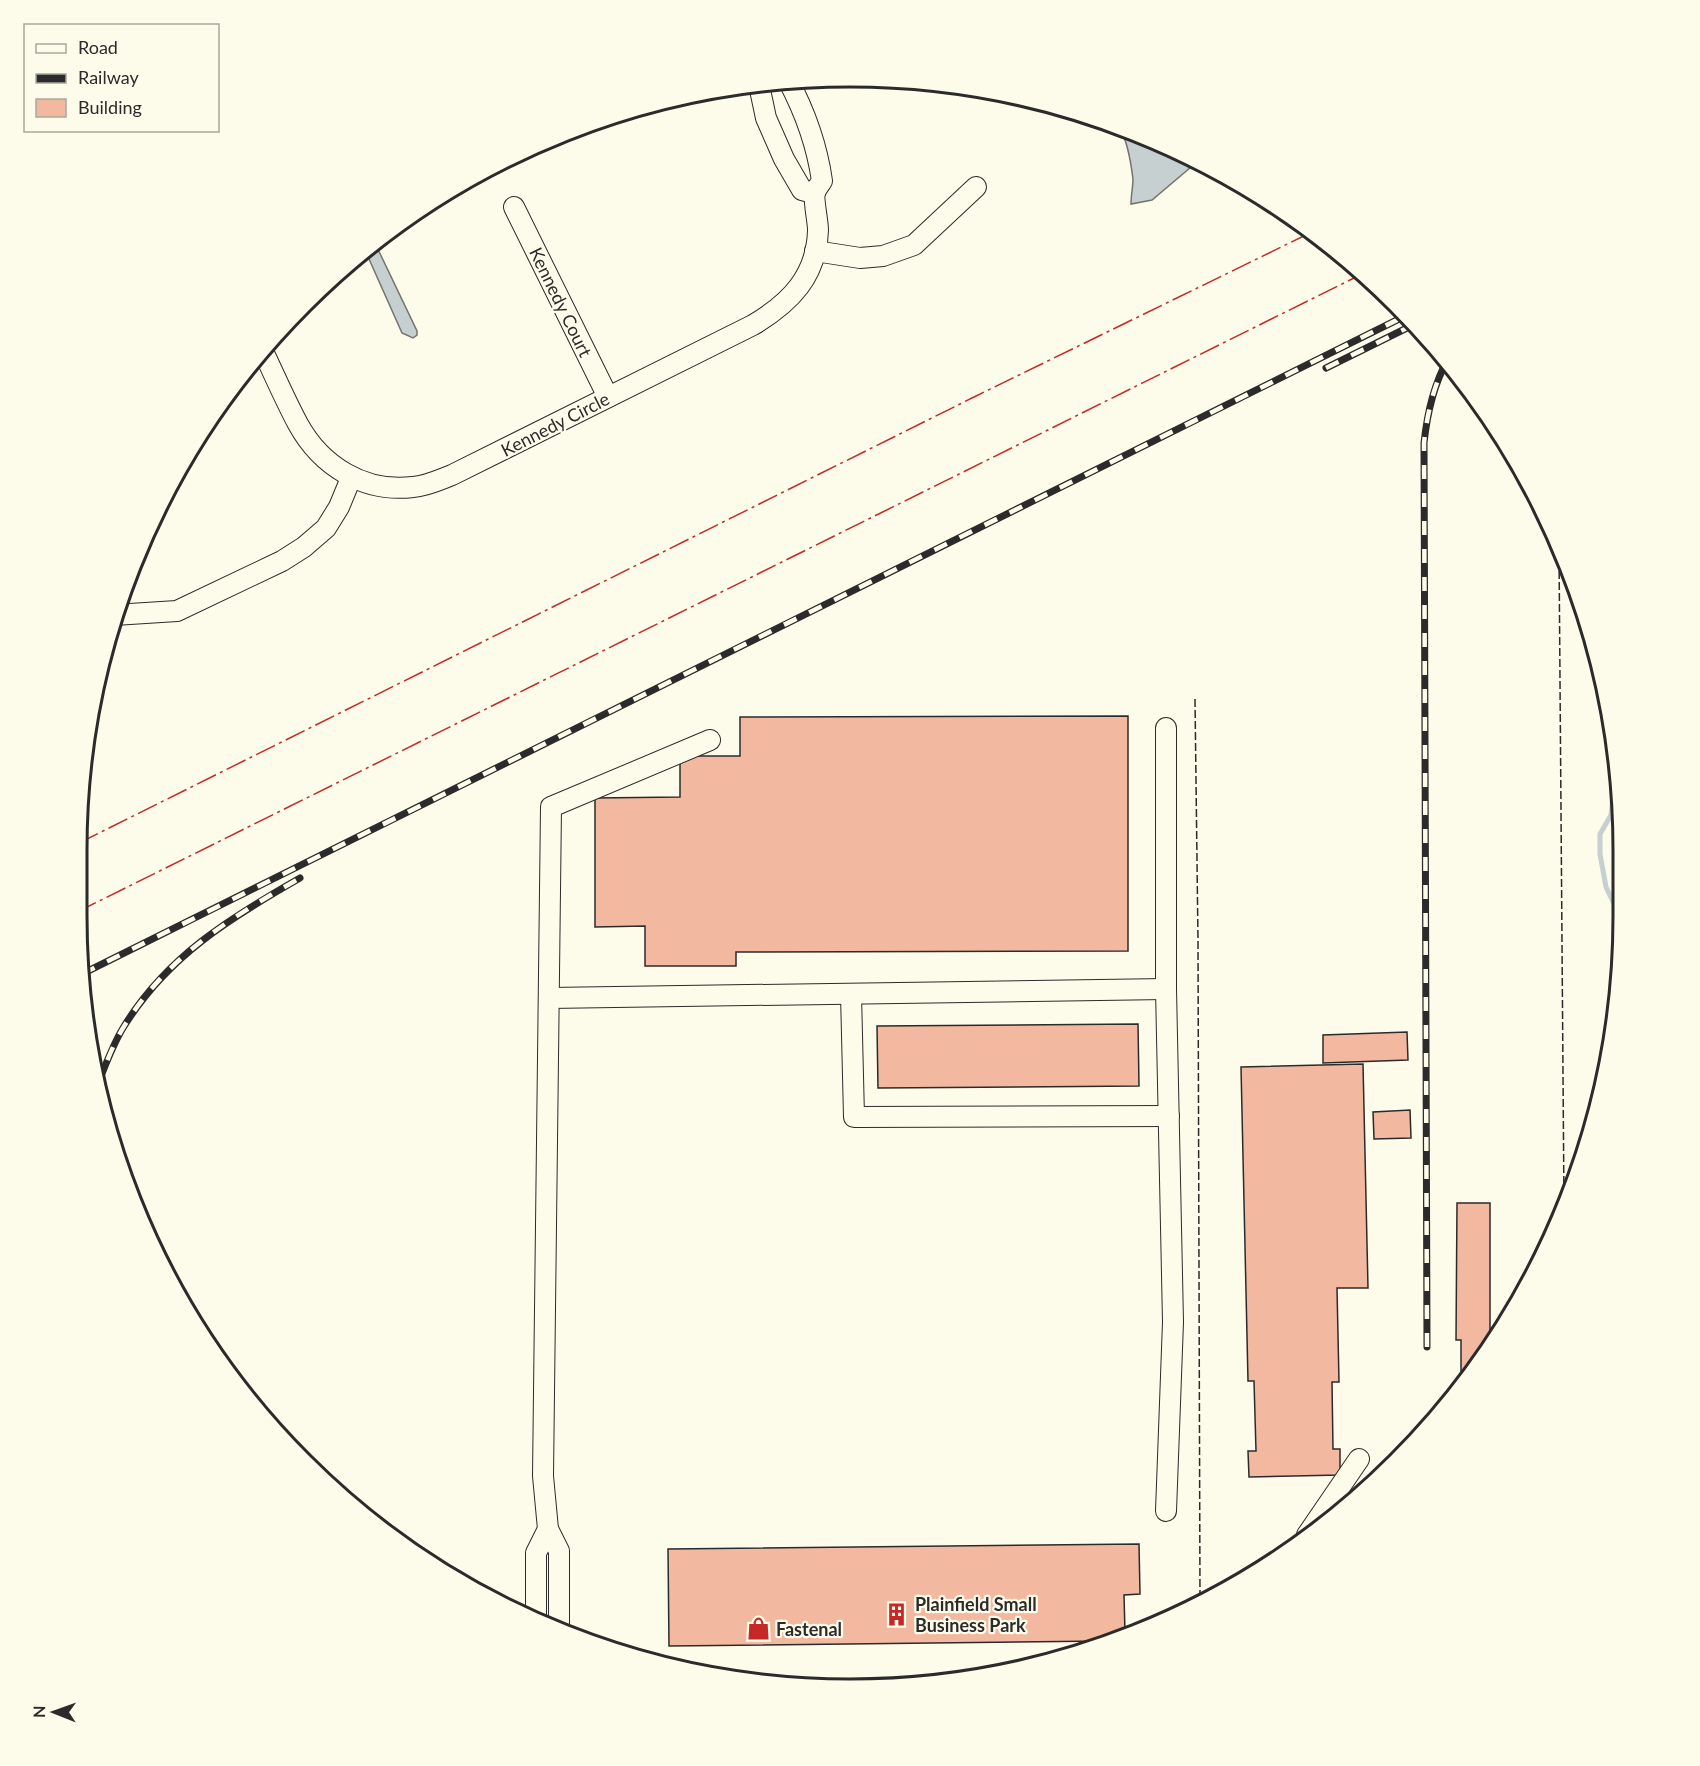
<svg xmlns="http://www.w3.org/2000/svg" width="1700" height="1766" viewBox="0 0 1700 1766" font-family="Lato,sans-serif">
<rect width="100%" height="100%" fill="#fdfbea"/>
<g fill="#c7d0d0" stroke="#74746e" stroke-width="1.5">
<path d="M1119 127 1197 162 1152 200 1131 204C1131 195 1133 187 1133 179 1131 163 1127 139 1119 127Z"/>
<path d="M374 241 417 331V335L413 338 402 333 365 250Z"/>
</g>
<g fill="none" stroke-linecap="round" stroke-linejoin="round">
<g stroke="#c7d0d0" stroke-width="5">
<path d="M1610 729 1614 787 1611 815 1600 834V854L1606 887 1622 921"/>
<path d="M1611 1034C1609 1001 1610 973 1622 943"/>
</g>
</g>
<g fill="#f2b8a0" stroke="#2b2b2b" stroke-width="1.5">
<path d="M1128 716V951L736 952V966H645V926L595 927V798L680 797V756H740V717Z"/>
<path d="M1138 1024 1139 1086 878 1088 877 1026Z"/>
<path d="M1407 1032 1408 1060 1323 1063V1035Z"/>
<path d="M1363 1064 1368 1288H1337L1339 1382H1332L1333 1449H1340V1475L1249 1477 1248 1451H1256L1254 1381H1248L1241 1067Z"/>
<path d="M1410 1110 1411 1138 1374 1139 1373 1112Z"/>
<path d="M1457 1203H1490V1342H1491L1461 1390V1340H1456Z"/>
<path d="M1139 1544 1140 1594 1124 1595 1125 1632 1103 1641 669 1646 668 1549Z"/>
</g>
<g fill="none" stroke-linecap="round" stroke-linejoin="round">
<defs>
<g id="minor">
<path d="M759 85 766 118 784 159 802 190 814 193"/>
<path d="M514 207 608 397"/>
<path d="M815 251 860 258 883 256 914 245 976 187"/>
<path d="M262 349C274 374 285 400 298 424 321 466 364 493 413 487 427 486 439 480 452 475L753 325C790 303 817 276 818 230 818 221 813 199 815 193 816 189 820 184 822 181 817 145 805 112 788 80"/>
<path d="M114 615 177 611 282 561 304 547 326 528 339 507 351 478"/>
<path d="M1166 728V989L1173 1322 1166 1511"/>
<path d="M851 994 854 1117 1169 1116"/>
<path d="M549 998 1166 989"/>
<path d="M1307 1535 1359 1459"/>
<path d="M536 1619V1553L548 1529"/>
<path d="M559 1629V1551L548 1529 543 1476 551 807 710 740"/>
</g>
</defs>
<use href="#minor" stroke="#2b2b2b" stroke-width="22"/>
<use href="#minor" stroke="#fdfbea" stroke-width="20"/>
<defs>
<g id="rail">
<path d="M1326 368 1413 325"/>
<path d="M82 974 1405 316"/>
<path d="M97 1086C105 1067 112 1046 123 1028 166 957 230 918 300 878"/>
<path d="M1427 1347 1424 443C1427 415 1433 386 1447 361"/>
</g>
</defs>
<use href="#rail" stroke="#2b2b2b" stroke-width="7"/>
<use href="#rail" stroke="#fdfbea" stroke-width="4.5" stroke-dasharray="14" stroke-linecap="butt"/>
<g stroke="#2b2b2b" stroke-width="1.5" stroke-dasharray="8 3" stroke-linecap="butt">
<path d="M1559 549 1564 1205"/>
<path d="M1195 699 1198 941 1200 1601"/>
</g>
<g stroke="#c62828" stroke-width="1.5" stroke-dasharray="21 4.5 3 4.5" stroke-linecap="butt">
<path d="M79 843 974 397 1310 233"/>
<path d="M77 912 1364 273"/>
</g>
</g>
<defs>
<symbol id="building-bare" viewBox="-9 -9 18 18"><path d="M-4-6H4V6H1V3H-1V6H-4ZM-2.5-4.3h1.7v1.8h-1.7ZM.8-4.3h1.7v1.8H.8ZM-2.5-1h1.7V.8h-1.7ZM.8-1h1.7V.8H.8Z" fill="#c62828" stroke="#fdfbea" stroke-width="2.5" paint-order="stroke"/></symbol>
<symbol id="shop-bare" viewBox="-9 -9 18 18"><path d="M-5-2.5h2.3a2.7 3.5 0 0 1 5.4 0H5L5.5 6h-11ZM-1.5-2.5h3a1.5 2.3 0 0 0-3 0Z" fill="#c62828" stroke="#fdfbea" stroke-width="2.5" paint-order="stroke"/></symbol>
</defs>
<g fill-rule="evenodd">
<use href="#building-bare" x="880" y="1598" width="33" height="33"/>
<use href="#shop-bare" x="742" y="1612" width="33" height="33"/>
</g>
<g text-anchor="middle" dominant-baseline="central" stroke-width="4.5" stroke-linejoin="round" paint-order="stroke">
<g font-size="18" fill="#2b2b2b" stroke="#fdfbea">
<text transform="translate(561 302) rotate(64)">Kennedy Court</text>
<text transform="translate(555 424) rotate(-27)">Kennedy Circle</text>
</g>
<g font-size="18" font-weight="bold" fill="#2b2b2b" stroke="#fdfbea" text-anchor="start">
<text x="915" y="1604">Plainfield Small<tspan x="915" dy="21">Business Park</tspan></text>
<text x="776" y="1629">Fastenal</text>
</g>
</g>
<path d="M0 0H1700V1766H0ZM850 87H850A763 763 0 0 1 1613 850V916A763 763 0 0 1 850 1679H850A763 763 0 0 1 87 916V850A763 763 0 0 1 850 87Z" fill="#fdfbea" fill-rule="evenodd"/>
<path fill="none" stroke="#2b2b2b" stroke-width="3" d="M850 87H850A763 763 0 0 1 1613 850V916A763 763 0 0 1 850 1679H850A763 763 0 0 1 87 916V850A763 763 0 0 1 850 87Z"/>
<rect x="24" y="24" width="195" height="108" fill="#fdfbea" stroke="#a9a89e" stroke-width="1.5"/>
<rect x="36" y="44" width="30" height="9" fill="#fdfbea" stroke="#a9a89e" stroke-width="1.5"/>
<text x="78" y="54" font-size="18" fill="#2b2b2b">Road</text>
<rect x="36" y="74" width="30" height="9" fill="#2b2b2b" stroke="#a9a89e" stroke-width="1.5"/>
<text x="78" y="84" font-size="18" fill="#2b2b2b">Railway</text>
<rect x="36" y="99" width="30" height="18" fill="#f2b8a0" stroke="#a9a89e" stroke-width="1.5"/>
<text x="78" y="114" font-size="18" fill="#2b2b2b">Building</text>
<g transform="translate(54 1712) rotate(271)" stroke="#fdfbea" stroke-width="4.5" paint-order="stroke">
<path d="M0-4.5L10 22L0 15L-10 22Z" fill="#2b2b2b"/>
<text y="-9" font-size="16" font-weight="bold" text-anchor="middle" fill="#2b2b2b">N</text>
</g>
</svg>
